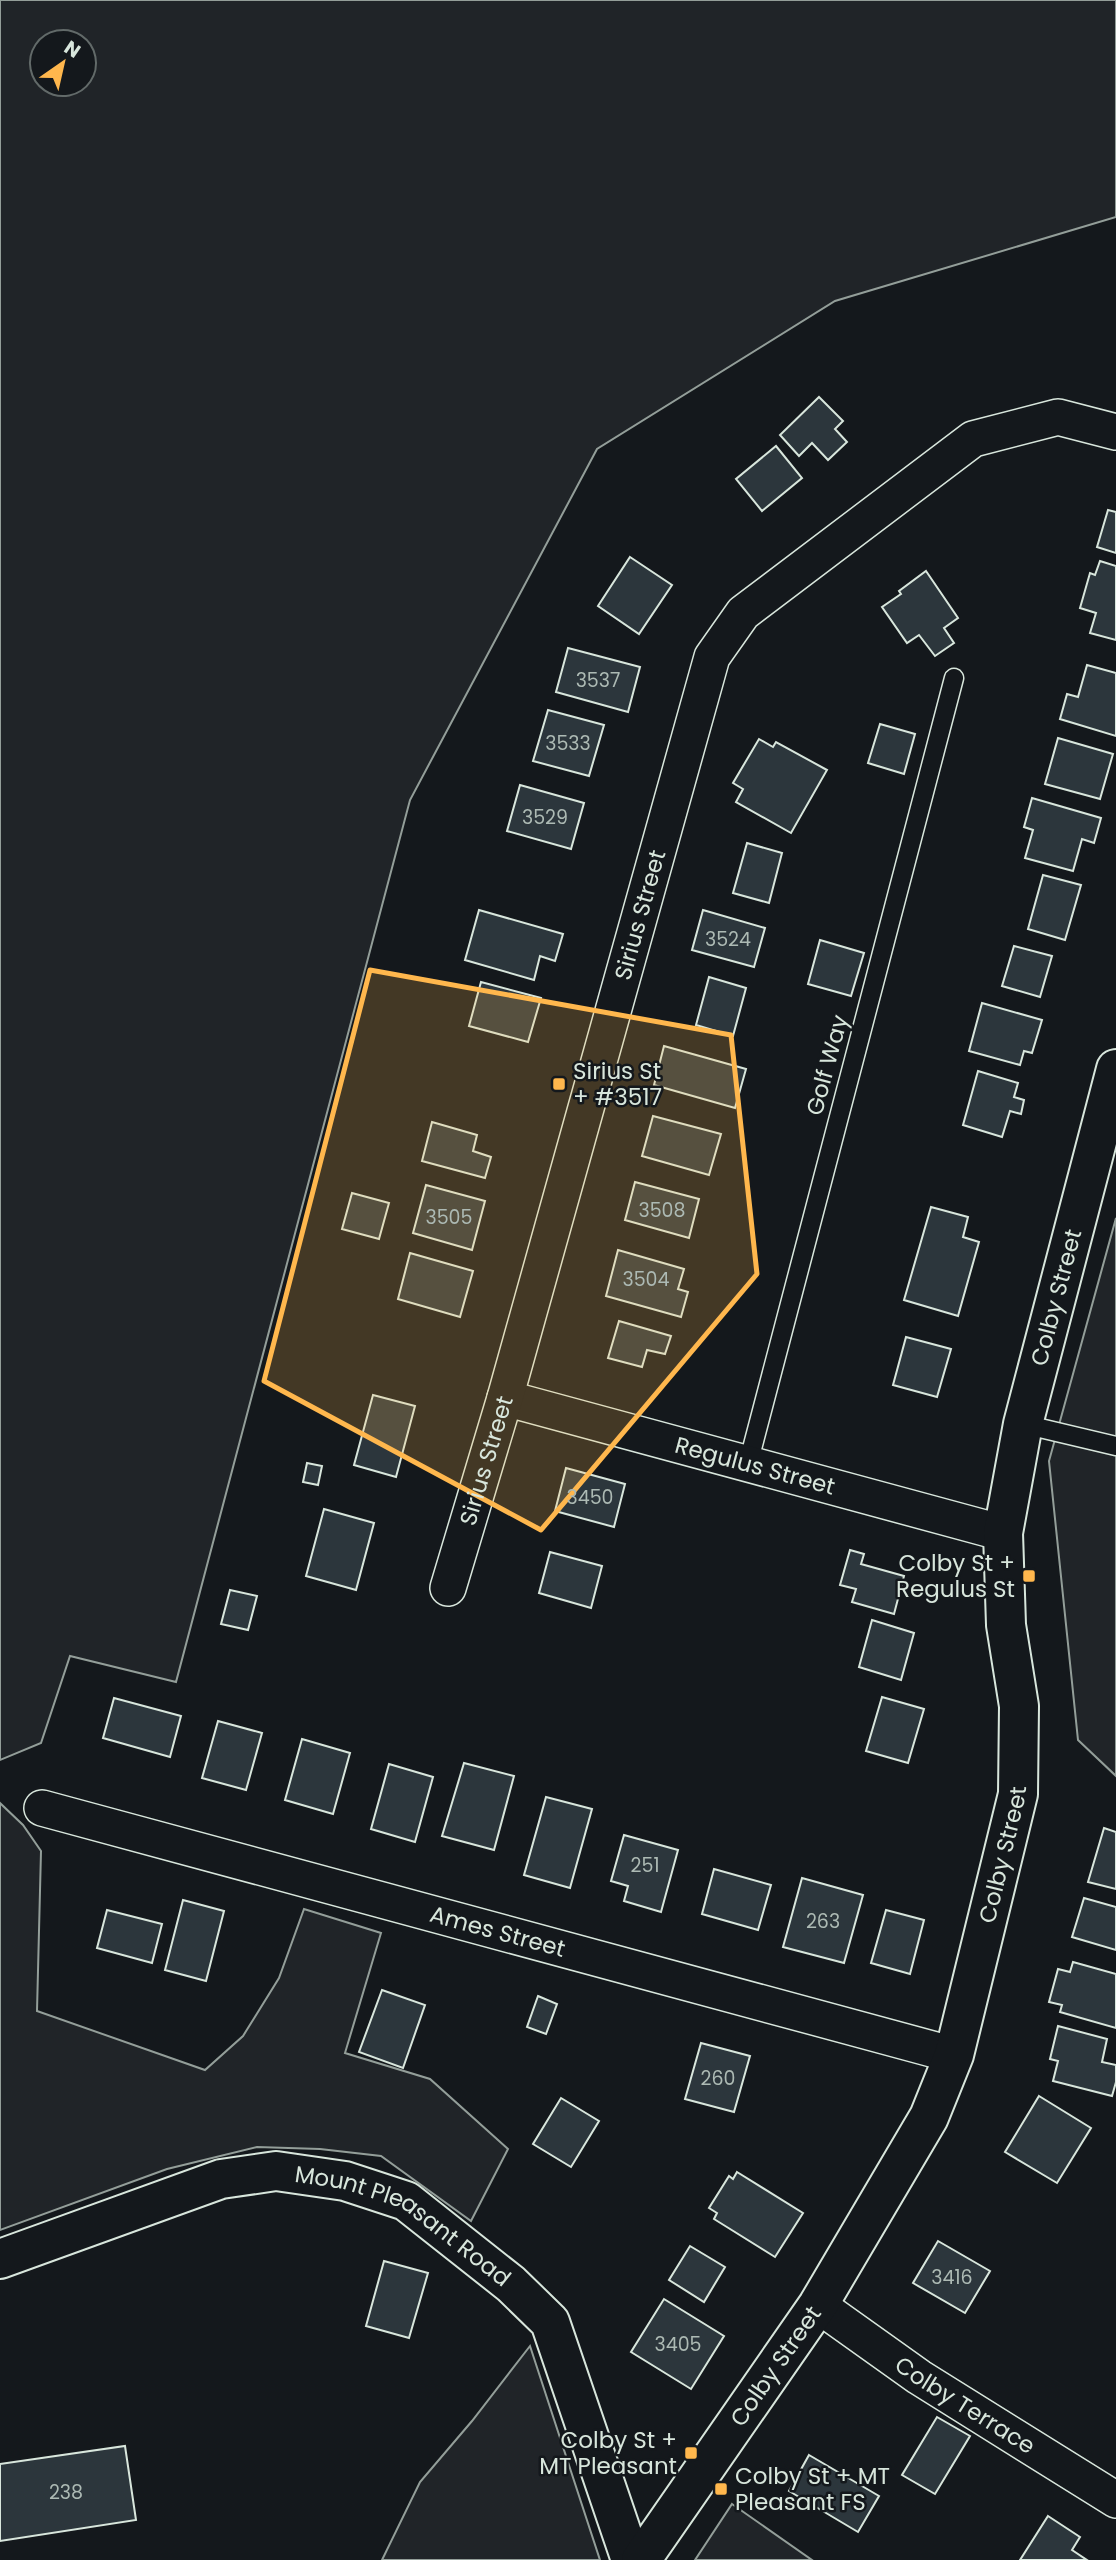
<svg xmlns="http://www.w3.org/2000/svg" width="1116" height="2560" viewBox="0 0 1116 2560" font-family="Poppins,sans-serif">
<rect width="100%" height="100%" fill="#14181c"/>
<g fill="#202428" stroke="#939e99" stroke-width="2" fill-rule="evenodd">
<path d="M0 0H1116V217L835 301 597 449 410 800 176 1682 70 1656 41 1743 0 1760ZM42 42H84V84H42Z"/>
<path d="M1116 1218V1776L1078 1740 1049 1461Z"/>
<path d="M0 1803 23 1825 41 1851 37 2011 205 2070 243 2036 279 1978 304 1909 381 1933 345 2053 430 2079 508 2149 471 2221 381 2156 320 2149 257 2147 167 2169 0 2230Z"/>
<path d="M530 2346 600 2560H382L420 2482 472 2421Z"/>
<path d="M732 2504 812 2560H695Z"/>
</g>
<g fill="#2c363c" stroke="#d8e6dc" stroke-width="2">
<path d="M819 397 843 421 835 429 847 442 828 460 812 443 799 456 780 435Z"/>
<path d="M776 446 802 478 762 511 736 479Z"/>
<path d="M1108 510 1116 512V553L1097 547Z"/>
<path d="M630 557 672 585 639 634 598 606Z"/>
<path d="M1100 561 1116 566V640L1090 633 1096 613 1080 608 1090 573 1095 575Z"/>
<path d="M926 571 958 618 944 628 954 643 935 656 919 635 907 643 882 607 901 594 899 591Z"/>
<path d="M568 648 640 667 628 712 556 692Z"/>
<path d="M1087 665 1116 673V736L1060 719 1067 694 1078 697Z"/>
<path d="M548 710 604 725 589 776 533 761Z"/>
<path d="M880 724 915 734 904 774 868 763Z"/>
<path d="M1058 738 1113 754 1100 799 1045 784Z"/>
<path d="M759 739 773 747 776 742 827 770 791 833 736 802 743 789 733 783Z"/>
<path d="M520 785 584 803 571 849 507 831Z"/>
<path d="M1032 798 1101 818 1094 843 1082 839 1073 871 1025 858 1033 830 1024 827Z"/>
<path d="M747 843 782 853 769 903 733 893Z"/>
<path d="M1043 875 1081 885 1065 940 1028 929Z"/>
<path d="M479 910 563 934 555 961 540 956 534 980 465 960Z"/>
<path d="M703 910 765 928 754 967 692 950Z"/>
<path d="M820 940 864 953 851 996 808 984Z"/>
<path d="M1014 946 1052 956 1040 997 1002 986Z"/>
<path d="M709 977 746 988 733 1036 696 1025Z"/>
<path d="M481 982 541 998 528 1042 469 1026Z"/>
<path d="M982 1003 1042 1020 1032 1053 1024 1051 1020 1065 969 1051Z"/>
<path d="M664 1046 746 1069 735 1108 654 1085Z"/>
<path d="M978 1071 1018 1083 1014 1097 1024 1100 1021 1114 1010 1111 1002 1137 963 1125Z"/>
<path d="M653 1116 721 1134 709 1175 642 1156Z"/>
<path d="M432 1122 477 1135 473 1151 491 1157 485 1178 422 1161Z"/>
<path d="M635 1182 699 1199 689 1238 625 1220Z"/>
<path d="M426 1185 485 1201 472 1250 413 1233Z"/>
<path d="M352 1193 389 1203 379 1239 342 1229Z"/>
<path d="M931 1207 968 1217 963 1237 979 1242 958 1316 904 1300Z"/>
<path d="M618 1250 684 1269 678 1289 688 1292 681 1317 606 1296Z"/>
<path d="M410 1253 473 1271 460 1317 398 1299Z"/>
<path d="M619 1321 671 1336 665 1354 647 1350 642 1367 608 1358Z"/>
<path d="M906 1337 951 1349 937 1397 893 1385Z"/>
<path d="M373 1395 415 1406 396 1477 354 1465Z"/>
<path d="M307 1463 322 1466 318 1485 303 1482Z"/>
<path d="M566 1468 625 1484 614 1527 555 1511Z"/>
<path d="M324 1509 374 1523 356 1590 306 1576Z"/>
<path d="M850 1550 864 1554 861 1564 904 1576 894 1614 852 1602 856 1589 840 1585Z"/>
<path d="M550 1552 602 1566 591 1608 539 1593Z"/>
<path d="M230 1590 257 1596 248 1630 221 1624Z"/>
<path d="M872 1620 914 1633 901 1680 859 1667Z"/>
<path d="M882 1697 924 1709 908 1763 866 1751Z"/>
<path d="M114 1698 181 1716 170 1757 103 1738Z"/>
<path d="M218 1721 262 1733 246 1790 202 1778Z"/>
<path d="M302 1739 350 1753 333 1814 285 1800Z"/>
<path d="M464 1763 514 1776 494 1850 442 1836Z"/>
<path d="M389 1764 433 1777 415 1842 371 1829Z"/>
<path d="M546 1797 592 1809 570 1888 524 1875Z"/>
<path d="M1104 1828 1116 1832V1889L1088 1882Z"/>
<path d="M624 1835 678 1850 661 1912 624 1901 628 1886 611 1881Z"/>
<path d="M714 1869 771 1885 758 1930 702 1914Z"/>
<path d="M802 1878 863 1895 844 1963 783 1947Z"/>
<path d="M1084 1898 1116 1907V1950L1072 1937Z"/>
<path d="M183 1900 224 1911 206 1981 165 1970Z"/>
<path d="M107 1910 162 1924 152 1963 97 1948Z"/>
<path d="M886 1910 924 1920 910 1974 871 1963Z"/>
<path d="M1073 1962 1116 1974V2028L1060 2012 1062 2005 1049 2002 1058 1969 1070 1972Z"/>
<path d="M382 1990 425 2005 403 2068 359 2052Z"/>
<path d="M538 1996 557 2004 546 2034 527 2027Z"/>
<path d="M1058 2026 1107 2039 1102 2062 1116 2065V2082L1112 2096 1053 2081 1058 2061 1050 2059Z"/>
<path d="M701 2043 750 2056 734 2112 685 2099Z"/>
<path d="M1039 2096 1091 2128 1057 2183 1005 2152Z"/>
<path d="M561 2098 599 2121 571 2167 533 2144Z"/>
<path d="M737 2172 803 2213 775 2257 714 2219 717 2213 709 2208 729 2176 733 2179Z"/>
<path d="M938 2241 990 2271 965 2313 913 2283Z"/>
<path d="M690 2246 725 2267 704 2302 669 2280Z"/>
<path d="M384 2261 428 2273 409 2338 366 2326Z"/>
<path d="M664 2299 724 2336 691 2389 631 2352Z"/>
<path d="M937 2417 970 2436 935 2494 902 2475Z"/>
<path d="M125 2446 136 2520 0 2541V2464Z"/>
<path d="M809 2455 879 2496 858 2532 789 2491Z"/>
<path d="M1048 2516 1080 2537 1072 2550 1087 2560H1020Z"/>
</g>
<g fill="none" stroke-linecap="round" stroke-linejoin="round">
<defs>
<g id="service">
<path d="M1023 1424 1116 1446"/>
<path d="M748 1464 954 678"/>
</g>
<g id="minor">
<path id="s1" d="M505 1398 1003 1533"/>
<path id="s2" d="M448 1588 505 1398 712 657 743 613 973 439 1058 417 1116 432"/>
<path id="s3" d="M42 1808 954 2055"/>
<path id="s4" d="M818 2305 919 2377 1116 2500"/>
</g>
<g id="tertiary">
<path id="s5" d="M0 2259 221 2179 276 2171 345 2181 406 2201 511 2284 550 2322 631 2560"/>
<path id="s6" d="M641 2560 818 2305 929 2117 954 2055 1018 1794 1019 1706 1006 1625 1003 1533 1023 1424 1116 1069"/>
</g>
</defs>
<use href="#service" stroke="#d8e6dc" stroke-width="21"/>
<use href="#minor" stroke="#d8e6dc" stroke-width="38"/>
<use href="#tertiary" stroke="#d8e6dc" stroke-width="42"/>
<use href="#service" stroke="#14181c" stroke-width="18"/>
<use href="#minor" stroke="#14181c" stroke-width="35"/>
<use href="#tertiary" stroke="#14181c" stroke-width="38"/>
</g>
<path fill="#ffb74d" fill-opacity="0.2" stroke="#ffb74d" stroke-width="5" stroke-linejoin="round" d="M370 970 731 1035 757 1274 541 1530 264 1381Z"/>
<g fill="#ffb74d" stroke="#14181c" stroke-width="2.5">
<rect x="552" y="1077" width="14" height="14" rx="3.5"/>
<rect x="1022" y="1569" width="14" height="14" rx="3.5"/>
<rect x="684" y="2446" width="14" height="14" rx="3.5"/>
<rect x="714" y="2482" width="14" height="14" rx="3.5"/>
</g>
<g text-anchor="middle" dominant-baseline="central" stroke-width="5" stroke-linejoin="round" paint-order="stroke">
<g font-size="19" fill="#adbab4">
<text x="598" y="680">3537</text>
<text x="568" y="743">3533</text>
<text x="545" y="817">3529</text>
<text x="728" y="939">3524</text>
<text x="662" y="1210">3508</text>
<text x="449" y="1217">3505</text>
<text x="646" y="1279">3504</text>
<text x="590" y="1497">3450</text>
<text x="645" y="1865">251</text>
<text x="823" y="1921">263</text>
<text x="718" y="2078">260</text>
<text x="952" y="2277">3416</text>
<text x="678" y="2344">3405</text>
<text x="66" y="2492">238</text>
</g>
<g font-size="23" fill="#d8e6dc" stroke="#14181c">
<text stroke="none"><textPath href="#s2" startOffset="700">Sirius Street</textPath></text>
<text transform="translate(827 1065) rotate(-75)">Golf Way</text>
<text stroke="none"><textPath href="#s6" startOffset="1368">Colby Street</textPath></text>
<text stroke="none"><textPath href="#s2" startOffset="133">Sirius Street</textPath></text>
<text stroke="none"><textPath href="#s1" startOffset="259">Regulus Street</textPath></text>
<text stroke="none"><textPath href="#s6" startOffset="802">Colby Street</textPath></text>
<text stroke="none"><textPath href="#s3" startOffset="472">Ames Street</textPath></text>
<text stroke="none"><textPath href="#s5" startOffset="432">Mount Pleasant Road</textPath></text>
<text stroke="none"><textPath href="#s6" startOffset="236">Colby Street</textPath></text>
<text stroke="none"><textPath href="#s4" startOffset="178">Colby Terrace</textPath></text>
</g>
<g font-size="23" fill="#d8e6dc" stroke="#14181c" text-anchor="start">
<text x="573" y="1071">Sirius St<tspan x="573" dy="26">+ #3517</tspan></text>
<text x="1015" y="1563" text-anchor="end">Colby St +<tspan x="1015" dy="26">Regulus St</tspan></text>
<text x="677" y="2440" text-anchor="end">Colby St +<tspan x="677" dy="26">MT Pleasant</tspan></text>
<text x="735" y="2476">Colby St + MT<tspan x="735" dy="26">Pleasant FS</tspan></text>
</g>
</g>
<g transform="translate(63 63) rotate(34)"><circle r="33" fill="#14181c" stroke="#626a69" stroke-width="2"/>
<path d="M0-5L12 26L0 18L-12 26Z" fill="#ffb74d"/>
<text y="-10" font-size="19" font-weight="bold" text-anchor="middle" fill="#d8e6dc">N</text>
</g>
</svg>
